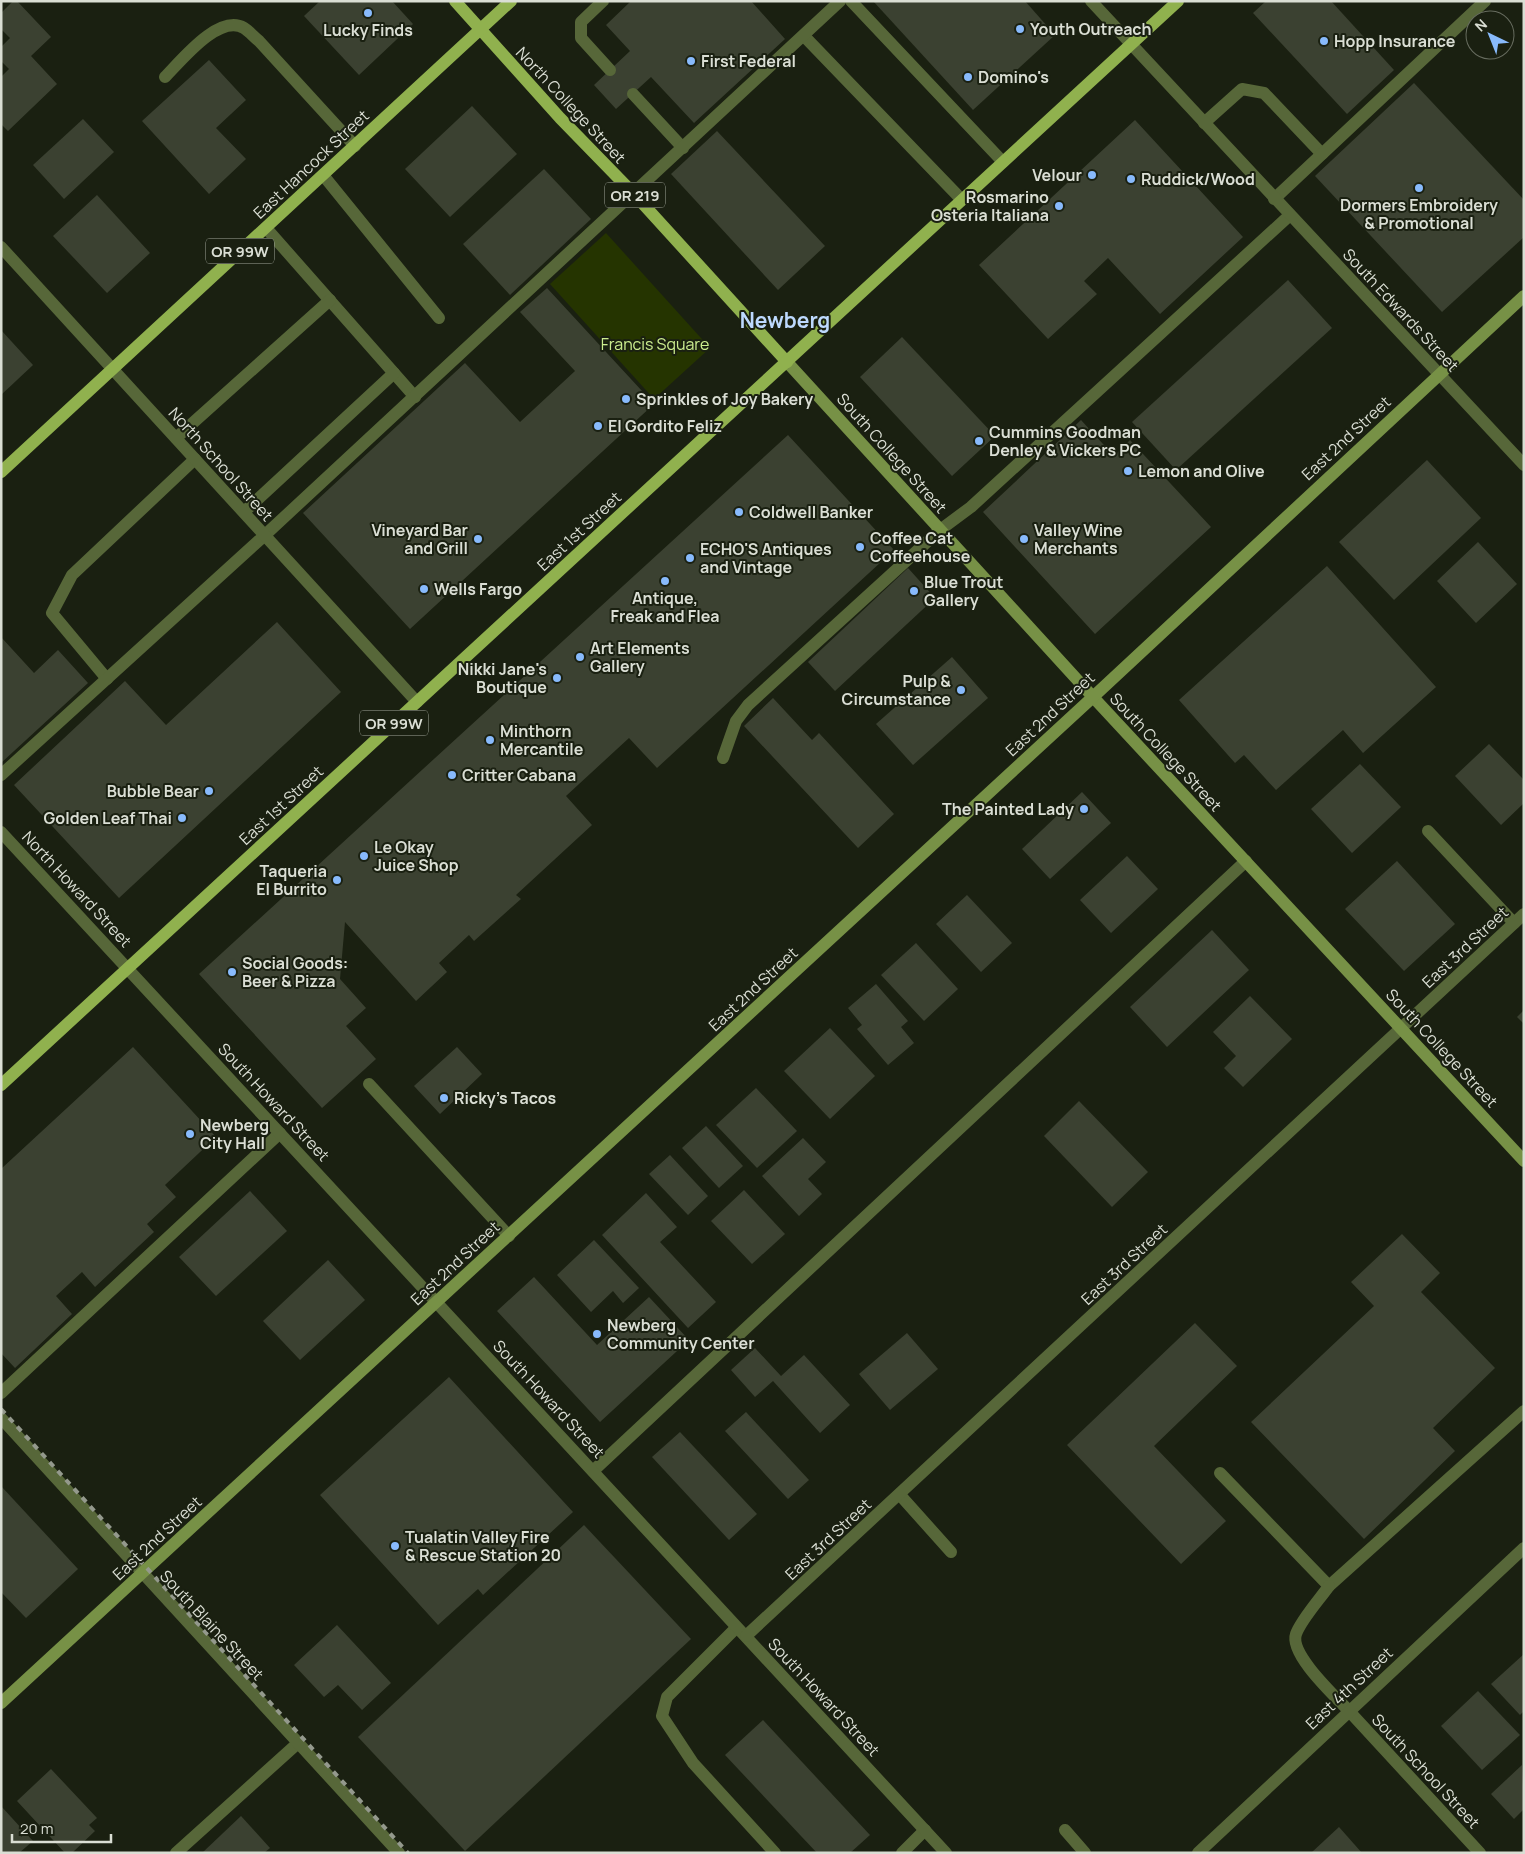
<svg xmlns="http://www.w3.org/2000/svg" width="1525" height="1854" viewBox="0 0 1525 1854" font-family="Manrope,sans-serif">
<rect width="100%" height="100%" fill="#1a2011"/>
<path fill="#253400" d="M606 233 710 348 654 399 550 284Z"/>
<g fill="#3b4131">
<path d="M13 1H17L51 37 31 56 57 84 8 131 1 124V77L9 69 1 61V47L10 38 1 29V13Z"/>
<path d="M320 1H392L413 24 359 75 304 16Z"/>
<path d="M631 1H751L785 39 694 123 651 77 616 109 594 85 630 51 606 25Z"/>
<path d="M873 1H1025L1055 35 973 110Z"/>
<path d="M1266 1H1331L1394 70 1347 114 1253 13Z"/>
<path d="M209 60 246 100 216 128 246 159 209 194 142 121Z"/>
<path d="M1414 83 1524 200V237L1442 312 1315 176Z"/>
<path d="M472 106 517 154 450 217 405 169Z"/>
<path d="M83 119 114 152 64 199 33 165Z"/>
<path d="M1135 120 1243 237 1160 314 1108 258 1084 281 1097 294 1048 339 979 265Z"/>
<path d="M717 131 825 246 778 290 671 174Z"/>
<path d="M544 169 591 219 510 295 463 244Z"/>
<path d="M97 195 150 253 107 293 53 236Z"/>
<path d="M1288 280 1332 328 1176 470 1132 422Z"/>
<path d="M547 288 654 404 410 629 303 513 465 363 520 422 575 371 520 312Z"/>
<path d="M1 330 33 365 1 395Z"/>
<path d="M902 337 995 436 952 476 860 377Z"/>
<path d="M1081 420 1114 456 1130 440 1211 527 1095 634 983 512Z"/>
<path d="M788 435 894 550 657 768 629 738 566 796 592 825 516 895 521 899 474 941 469 935 439 963 447 972 416 1001 345 922 340 979 366 1008 346 1026 376 1059 322 1108 199 974Z"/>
<path d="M1427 460 1481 518 1394 600 1339 542Z"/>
<path d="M1478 542 1517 584 1476 623 1437 581Z"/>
<path d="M1327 566 1436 687 1363 753 1343 730 1276 790 1244 755 1235 763 1179 700Z"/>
<path d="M908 568 935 598 835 691 808 662Z"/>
<path d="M277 622 341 692 119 898 14 785 125 681 166 725Z"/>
<path d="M1 637 34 673 58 650 88 683 1 763Z"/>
<path d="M952 657 988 698 913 765 876 724Z"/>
<path d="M773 698 812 740 819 733 894 814 858 848 744 726Z"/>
<path d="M1489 744 1524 780V803L1501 825 1455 776Z"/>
<path d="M1360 764 1401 807 1352 853 1311 809Z"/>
<path d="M1082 792 1111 823 1050 879 1022 849Z"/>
<path d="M1127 856 1158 889 1111 933 1080 900Z"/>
<path d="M1397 861 1455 924 1404 971 1345 909Z"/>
<path d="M967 895 1012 943 981 972 936 924Z"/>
<path d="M1212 930 1249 970 1167 1047 1130 1007Z"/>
<path d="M916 943 958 989 924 1021 881 975Z"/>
<path d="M876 984 908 1021 901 1027 914 1043 888 1065 857 1029 862 1025 848 1008Z"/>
<path d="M1250 996 1292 1039 1243 1087 1224 1068 1236 1056 1213 1032Z"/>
<path d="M1524 1010V1024L1517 1017Z"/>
<path d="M830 1028 875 1076 830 1119 784 1071Z"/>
<path d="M133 1047 216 1137 165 1185 176 1197 147 1224 154 1232 95 1287 82 1272 56 1296 72 1314 15 1368 1 1353V1169Z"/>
<path d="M457 1047 482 1074 440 1114 414 1086Z"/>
<path d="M756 1088 797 1131 757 1168 716 1125Z"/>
<path d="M1079 1101 1148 1172 1112 1207 1044 1136Z"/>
<path d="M706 1126 743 1166 719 1188 682 1148Z"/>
<path d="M803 1138 826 1162 808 1179 822 1194 799 1216 762 1176Z"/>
<path d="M670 1155 708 1196 688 1215 649 1174Z"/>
<path d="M744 1190 785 1234 752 1264 711 1221Z"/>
<path d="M250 1191 287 1231 216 1296 179 1257Z"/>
<path d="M646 1193 677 1227 660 1242 716 1302 688 1328 602 1235Z"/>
<path d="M1402 1234 1440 1273 1421 1292 1495 1368 1433 1428 1455 1451 1364 1539 1251 1422 1374 1306 1351 1282Z"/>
<path d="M594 1240 639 1288 623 1303 613 1291 591 1312 557 1275Z"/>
<path d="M328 1260 365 1300 300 1360 263 1321Z"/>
<path d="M534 1277 597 1345 649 1297 689 1340 600 1422 497 1311Z"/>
<path d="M1195 1323 1237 1366 1154 1446 1226 1521 1181 1564 1067 1445Z"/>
<path d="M907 1333 938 1369 890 1410 859 1374Z"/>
<path d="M755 1348 781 1376 804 1355 850 1405 820 1433 773 1381 755 1397 731 1370Z"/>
<path d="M449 1377 573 1512 483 1595 478 1589 438 1625 320 1495Z"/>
<path d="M746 1412 809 1480 788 1499 725 1431Z"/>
<path d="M680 1432 757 1514 729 1540 652 1457Z"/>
<path d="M1 1486 78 1569 26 1618 1 1592Z"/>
<path d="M584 1525 691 1639 465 1851 358 1737Z"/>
<path d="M337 1625 391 1683 362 1710 338 1685 324 1697 294 1665Z"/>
<path d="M1524 1654V1711L1520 1715 1491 1684Z"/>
<path d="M1478 1691 1520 1735 1482 1770 1441 1726Z"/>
<path d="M763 1720 870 1835 850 1853H817L725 1755Z"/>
<path d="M1522 1765 1524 1809 1514 1819 1491 1794Z"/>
<path d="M51 1769 97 1818 89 1825 95 1831 72 1853H65L17 1801Z"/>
<path d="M1 1806 33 1841 19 1853H1Z"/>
<path d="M241 1816 270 1848 264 1853H202Z"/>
<path d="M1339 1827 1362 1853H1311Z"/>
</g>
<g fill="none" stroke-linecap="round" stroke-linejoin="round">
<g stroke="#576739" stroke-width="12">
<path d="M603 1 581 22V38L610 70"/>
<path d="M851 1 1003 162"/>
<path d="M804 36 962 200"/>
<path d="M165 77C181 61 219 13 244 28 249 31 254 37 259 41L355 146"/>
<path d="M633 94 683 148"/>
<path d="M1204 123 1242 89 1264 93 1322 154"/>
<path d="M323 175 439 318"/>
<path d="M1274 199 1485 1"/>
<path d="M266 228 415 397"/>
<path d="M176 438 330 300"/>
<path d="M244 512 394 373"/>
<path d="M107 679 52 613 72 575 195 459"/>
<path d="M723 758 736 721 748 705 940 530 971 507 1290 215"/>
<path d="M1 775 265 535 840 1"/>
<path d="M1428 831 1514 923"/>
<path d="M369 1084 509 1236"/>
<path d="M1 1393 280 1133"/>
<path d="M593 1471 1246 861"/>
<path d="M1220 1473 1329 1586 1524 1411"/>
<path d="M900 1495 951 1552"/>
<path d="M1329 1586C1319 1600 1301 1620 1296 1634 1289 1654 1335 1696 1349 1711"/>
<path d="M736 1628 667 1697 662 1716 693 1763 775 1853"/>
<path d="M1065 1830 1085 1853"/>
<path d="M176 1853 298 1743"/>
<path d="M902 1853 925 1830"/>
</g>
<g stroke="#576739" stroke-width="12">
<path d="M1091 1 1524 465"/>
<path d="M1 247 417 702"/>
<path d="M1 832 946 1853"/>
<path d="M1 1418 399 1853"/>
<path d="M746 1636 1524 914"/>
<path d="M1349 1711 1480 1853"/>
<path d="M1198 1853 1524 1548"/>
</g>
<g stroke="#779146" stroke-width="12">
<path d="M787 362 1093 697 1524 1161"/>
<path d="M1 1703 1093 697 1524 296"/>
</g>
<g stroke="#90b14e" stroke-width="12">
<path d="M455 1 560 118 634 194 787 362"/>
<path d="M1 472 511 1"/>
<path d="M1 1085 1178 1"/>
</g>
<path stroke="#94998d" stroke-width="4" stroke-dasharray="6 6" stroke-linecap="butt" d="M1 1409 408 1853"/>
</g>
<g fill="#88bafc" stroke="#1a2011" stroke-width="2">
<circle cx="368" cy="13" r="5"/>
<circle cx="1020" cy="29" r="5"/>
<circle cx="1324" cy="41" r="5"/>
<circle cx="691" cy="61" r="5"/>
<circle cx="968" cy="77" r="5"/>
<circle cx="1092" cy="175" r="5"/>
<circle cx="1131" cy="179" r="5"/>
<circle cx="1419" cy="188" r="5"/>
<circle cx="1059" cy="206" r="5"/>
<circle cx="626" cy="399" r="5"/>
<circle cx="598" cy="426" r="5"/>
<circle cx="979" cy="441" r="5"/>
<circle cx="1128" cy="471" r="5"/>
<circle cx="739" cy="512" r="5"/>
<circle cx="478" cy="539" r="5"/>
<circle cx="1024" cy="539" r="5"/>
<circle cx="860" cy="547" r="5"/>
<circle cx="690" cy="558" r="5"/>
<circle cx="665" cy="581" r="5"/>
<circle cx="424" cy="589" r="5"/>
<circle cx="914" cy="591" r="5"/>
<circle cx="580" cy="657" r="5"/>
<circle cx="557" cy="678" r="5"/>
<circle cx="961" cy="690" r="5"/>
<circle cx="490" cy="740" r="5"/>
<circle cx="452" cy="775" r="5"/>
<circle cx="209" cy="791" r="5"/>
<circle cx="1084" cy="809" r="5"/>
<circle cx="182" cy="818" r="5"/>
<circle cx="364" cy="856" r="5"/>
<circle cx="337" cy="880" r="5"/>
<circle cx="232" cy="972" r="5"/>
<circle cx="444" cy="1098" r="5"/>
<circle cx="190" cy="1134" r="5"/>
<circle cx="597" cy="1334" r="5"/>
<circle cx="395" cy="1546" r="5"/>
</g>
<g text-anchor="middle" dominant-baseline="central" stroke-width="4" stroke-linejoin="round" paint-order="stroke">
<g fill="#1a2011" stroke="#a0a59a" stroke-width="1">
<rect x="605" y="182.5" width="60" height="25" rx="4"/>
<rect x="206" y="238.5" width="68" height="25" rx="4"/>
<rect x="360" y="710.5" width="68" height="25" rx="4"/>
</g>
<g font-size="15" font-weight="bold" fill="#daded4">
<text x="635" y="195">OR 219</text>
<text x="240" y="251">OR 99W</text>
<text x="394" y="723">OR 99W</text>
</g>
<g font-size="16" font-weight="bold" fill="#daded4" stroke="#1a2011" text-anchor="start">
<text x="1030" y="29">Youth Outreach</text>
<text x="368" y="30" text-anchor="middle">Lucky Finds</text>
<text x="1334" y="41">Hopp Insurance</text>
<text x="701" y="61">First Federal</text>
<text x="978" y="77">Domino's</text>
<text x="1082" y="175" text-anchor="end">Velour</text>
<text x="1141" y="179">Ruddick/Wood</text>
<text x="1049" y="197" text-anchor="end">Rosmarino<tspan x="1049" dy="18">Osteria Italiana</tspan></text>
<text x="1419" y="205" text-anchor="middle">Dormers Embroidery<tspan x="1419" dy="18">&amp; Promotional</tspan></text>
<text x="636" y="399">Sprinkles of Joy Bakery</text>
<text x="608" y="426">El Gordito Feliz</text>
<text x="989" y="432">Cummins Goodman<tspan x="989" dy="18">Denley &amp; Vickers PC</tspan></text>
<text x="1138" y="471">Lemon and Olive</text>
<text x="749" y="512">Coldwell Banker</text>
<text x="468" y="530" text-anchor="end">Vineyard Bar<tspan x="468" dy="18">and Grill</tspan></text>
<text x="1034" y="530">Valley Wine<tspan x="1034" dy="18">Merchants</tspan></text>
<text x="870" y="538">Coffee Cat<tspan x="870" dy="18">Coffeehouse</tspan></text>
<text x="700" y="549">ECHO'S Antiques<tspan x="700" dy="18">and Vintage</tspan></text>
<text x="924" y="582">Blue Trout<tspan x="924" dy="18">Gallery</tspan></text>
<text x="434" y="589">Wells Fargo</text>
<text x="665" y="598" text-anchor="middle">Antique,<tspan x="665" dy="18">Freak and Flea</tspan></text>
<text x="590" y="648">Art Elements<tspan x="590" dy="18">Gallery</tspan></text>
<text x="547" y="669" text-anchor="end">Nikki Jane's<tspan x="547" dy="18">Boutique</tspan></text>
<text x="951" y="681" text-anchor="end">Pulp &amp;<tspan x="951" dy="18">Circumstance</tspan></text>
<text x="500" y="731">Minthorn<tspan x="500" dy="18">Mercantile</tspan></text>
<text x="462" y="775">Critter Cabana</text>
<text x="199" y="791" text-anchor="end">Bubble Bear</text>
<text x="1074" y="809" text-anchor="end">The Painted Lady</text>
<text x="172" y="818" text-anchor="end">Golden Leaf Thai</text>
<text x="374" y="847">Le Okay<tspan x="374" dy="18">Juice Shop</tspan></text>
<text x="327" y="871" text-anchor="end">Taqueria<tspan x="327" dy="18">El Burrito</tspan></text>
<text x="242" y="963">Social Goods:<tspan x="242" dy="18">Beer &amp; Pizza</tspan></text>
<text x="454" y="1098">Ricky's Tacos</text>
<text x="200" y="1125">Newberg<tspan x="200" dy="18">City Hall</tspan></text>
<text x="607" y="1325">Newberg<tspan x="607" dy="18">Community Center</tspan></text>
<text x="405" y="1537">Tualatin Valley Fire<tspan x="405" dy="18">&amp; Rescue Station 20</tspan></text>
</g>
<g font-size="16" fill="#daded4" stroke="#1a2011">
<text transform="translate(571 105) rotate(47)">North College Street</text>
<text transform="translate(311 164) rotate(-43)">East Hancock Street</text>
<text transform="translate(1401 310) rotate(47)">South Edwards Street</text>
<text transform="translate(1346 438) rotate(-43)">East 2nd Street</text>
<text transform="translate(892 453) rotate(48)">South College Street</text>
<text transform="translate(221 464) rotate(48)">North School Street</text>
<text transform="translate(579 531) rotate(-43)">East 1st Street</text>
<text transform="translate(1050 714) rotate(-43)">East 2nd Street</text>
<text transform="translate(1166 752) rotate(47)">South College Street</text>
<text transform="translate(281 805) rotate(-43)">East 1st Street</text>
<text transform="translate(77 889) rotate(47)">North Howard Street</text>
<text transform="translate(1465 947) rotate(-43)">East 3rd Street</text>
<text transform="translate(753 989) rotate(-43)">East 2nd Street</text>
<text transform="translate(1442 1048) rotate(47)">South College Street</text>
<text transform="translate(274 1102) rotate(47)">South Howard Street</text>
<text transform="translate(455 1263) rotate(-43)">East 2nd Street</text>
<text transform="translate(1124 1264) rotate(-43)">East 3rd Street</text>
<text transform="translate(549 1399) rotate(47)">South Howard Street</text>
<text transform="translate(157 1538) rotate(-43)">East 2nd Street</text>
<text transform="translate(828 1539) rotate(-43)">East 3rd Street</text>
<text transform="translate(212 1625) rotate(47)">South Blaine Street</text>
<text transform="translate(1349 1688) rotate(-43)">East 4th Street</text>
<text transform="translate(824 1697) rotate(47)">South Howard Street</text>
<text transform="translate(1426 1771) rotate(47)">South School Street</text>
</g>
<g font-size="16" fill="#cced8f" stroke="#1a2011">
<text x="655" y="344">Francis Square</text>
</g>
<g font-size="21" font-weight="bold" fill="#bdd9fe" stroke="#1a2011">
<text x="785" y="320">Newberg</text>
</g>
</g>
<rect width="1525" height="1854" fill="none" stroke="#daded4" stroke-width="5"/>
<g transform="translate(1490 35) rotate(317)"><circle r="24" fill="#1a2011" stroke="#676c5f"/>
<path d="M0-4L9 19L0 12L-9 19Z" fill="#88bafc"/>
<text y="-8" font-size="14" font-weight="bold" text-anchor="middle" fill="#daded4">N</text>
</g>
<path d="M12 1834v8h99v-8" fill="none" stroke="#daded4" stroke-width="2.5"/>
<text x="20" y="1834" font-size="15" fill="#daded4" stroke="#1a2011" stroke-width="4" paint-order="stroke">20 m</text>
</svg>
